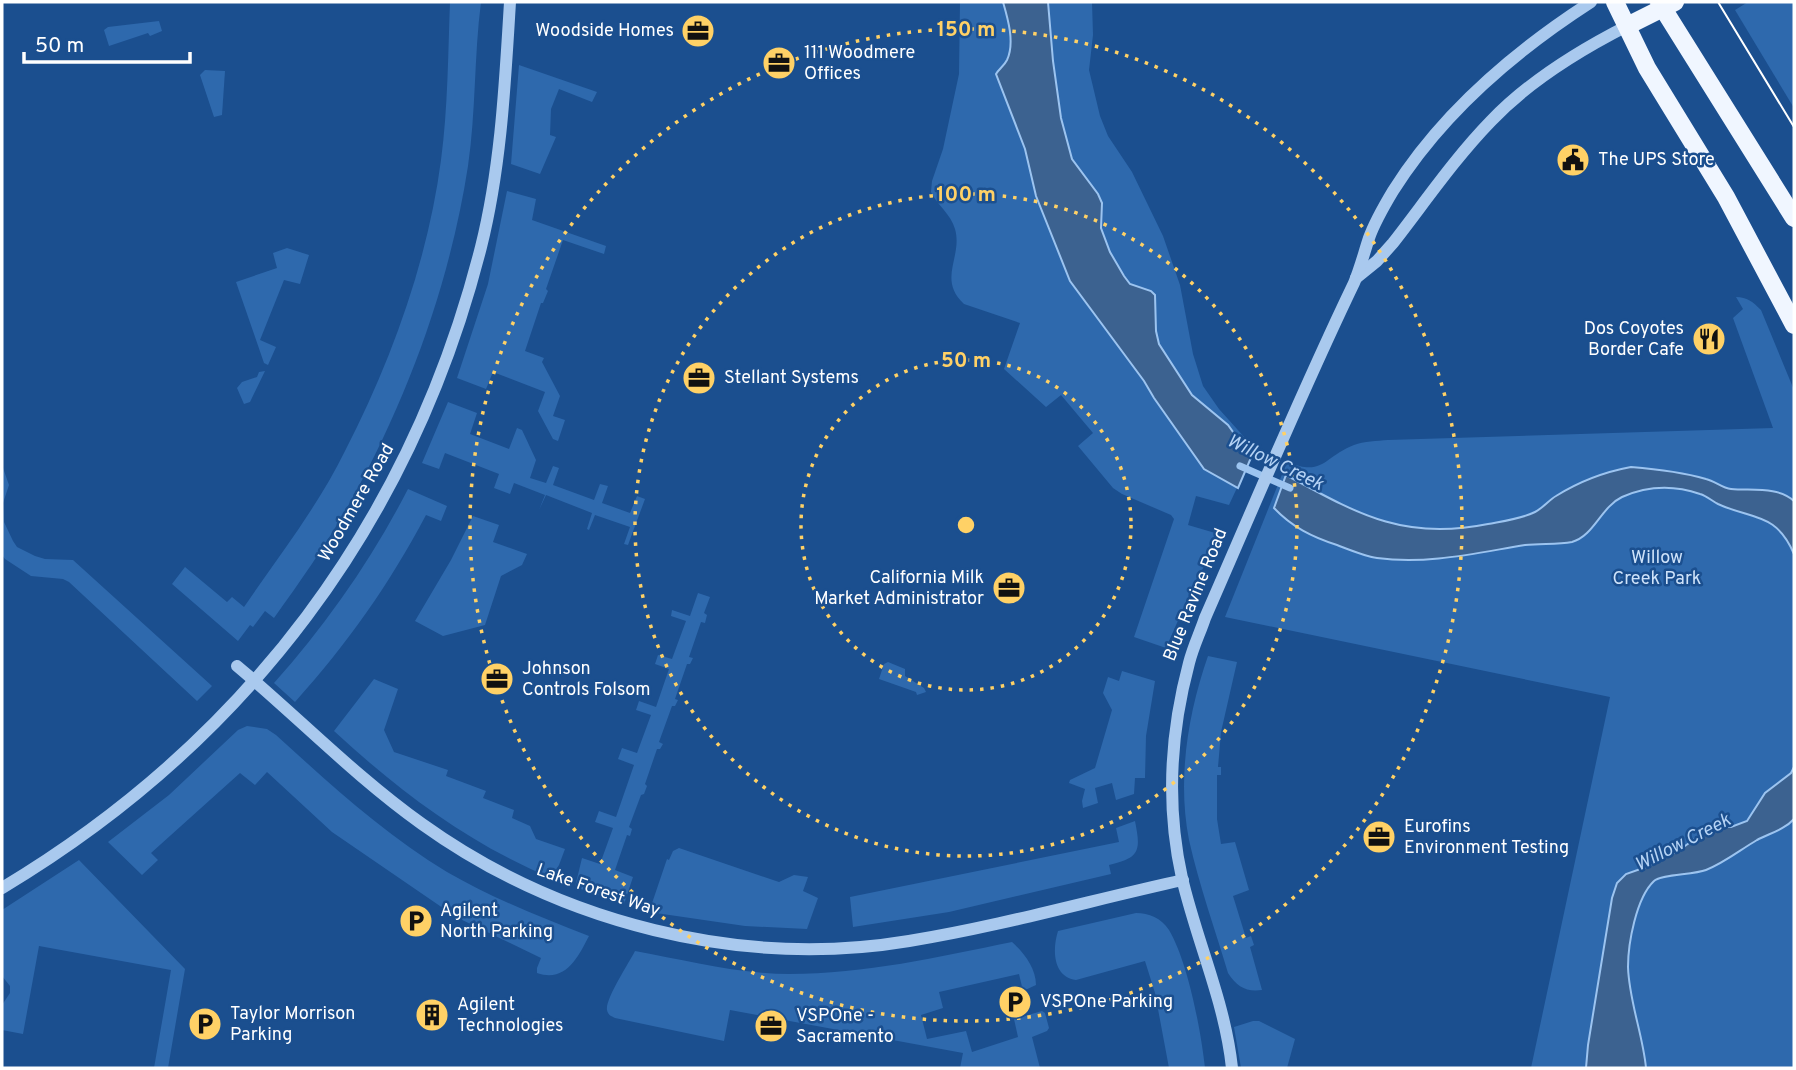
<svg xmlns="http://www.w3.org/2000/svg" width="1796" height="1070" viewBox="0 0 1796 1070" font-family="Overpass,sans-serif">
<rect width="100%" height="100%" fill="#1b4f8f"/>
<g fill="#2e69ad">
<path d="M450 2H481C474 56 476 112 468 166 450 282 409 395 353 497 330 539 302 579 274 618L265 611 253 627 250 625 238 641 172 584 185 567 227 602 232 597 244 607C279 556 318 506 345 451 391 362 428 260 441 160 448 108 448 54 450 2Z"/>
<path d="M960 2H1092L1093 35 1089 70 1100 116 1108 136 1132 172 1163 236 1180 285 1193 354 1203 386 1219 409 1255 449 1229 505 1196 496 1188 525 1222 535 1194 584 1166 648 1134 637 1174 519 1171 515 1122 494 1113 488 1078 446 1093 433 1061 395 1046 407 1004 369 1020 323 964 304C937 279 963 257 955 229 951 214 937 205 931 192L932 181 943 149 959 74Z"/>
<path d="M1748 2H1794V108L1735 10Z"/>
<path d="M159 21 162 31 150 36 148 33 109 46 104 30 108 27Z"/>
<path d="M519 65 597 92 592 102 559 89 551 109 550 135 556 137 540 174 511 164Z"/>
<path d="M205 70 225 71 222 115 214 117 200 75Z"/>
<path d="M507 191 536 199 532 220 606 246 604 254 563 240 546 289 548 291 543 303H541L525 351 544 358 542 362 560 396 553 416 565 420 558 441 553 439 538 411 545 392 493 372 486 389 457 378 488 284Z"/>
<path d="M287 248 309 255 300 284 284 280 260 340 276 347 268 365 264 363 236 282 277 268 273 253Z"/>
<path d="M1736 297C1747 297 1753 302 1761 310L1794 390V1068H1531L1610 697 1225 617 1287 462C1324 477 1323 457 1354 445 1364 441 1377 441 1388 440L1773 428 1733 318 1743 309Z"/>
<path d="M265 371 250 402 244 404 237 388 242 382 257 377 259 372Z"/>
<path d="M448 402 477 413 470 434 509 449 517 428 522 430 536 460 530 478 546 483 553 466 559 468 553 485 594 500 600 484 608 486 602 503 630 513 637 496 645 499 628 545 624 544 630 527 595 515 589 530 587 529 592 513 546 495 539 510 545 495 514 483 510 494 494 488 499 474 445 453 439 469 422 463Z"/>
<path d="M2 465 9 485 3 503 4 522 13 541 17 547 35 556 45 559 73 560 212 686 197 701 69 582 63 579 31 576 5 559 2 555Z"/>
<path d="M408 489 447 506 441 521 426 515C389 585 347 644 295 702L274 683C326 625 372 559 408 489Z"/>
<path d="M473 516 499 525 493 542 527 554 522 565 501 576 485 625 443 636 415 621 451 560Z"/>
<path d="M698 593 710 597 704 613 707 615 705 623 701 622 689 657 693 658 690 664H687L675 699 678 700 675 706H672L659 742 663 744 660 749H657L645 784 647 786 644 794 641 795 629 827 632 829 630 836 627 835 615 870 633 877 624 904 575 887 582 858 600 864 613 828 595 822 599 811 616 817 634 765 618 759 622 748 637 753 651 715 636 710 639 701 656 707 669 669 655 664 658 655 672 659 686 621 671 616 672 610 690 616Z"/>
<path d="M1208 656 1237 662 1221 732 1218 767H1221V775H1217V819L1221 844 1235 842 1249 890 1233 896 1246 938 1251 936 1254 945 1250 947 1262 990C1246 992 1237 987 1228 973 1215 929 1199 885 1189 840 1177 779 1188 713 1208 656Z"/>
<path d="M888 662 905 669V676L924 688 926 692 917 695 916 692 879 679 884 664Z"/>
<path d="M1122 671 1155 681 1146 736 1145 778H1135L1134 794 1116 800 1112 783 1095 788 1098 803 1083 808 1082 801 1085 789 1069 783 1070 780 1095 768 1112 710 1103 693 1108 677 1119 681Z"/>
<path d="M374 679 398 689 384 730 394 752 448 770 446 776 486 791 483 798 514 810 512 818 530 826 536 839 565 849 559 865 551 878C468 843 400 792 334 731Z"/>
<path d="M247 726 267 729 276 735C330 784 384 834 447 872 492 898 540 917 589 936 578 957 566 983 537 973V968L541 958 456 917 332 832 267 772 255 785 240 773 151 853 158 860 142 875 108 842 169 795 238 730Z"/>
<path d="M1135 821C1141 851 1140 858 1109 865L1111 874 949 912 853 927 850 897 1119 842 1116 828Z"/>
<path d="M679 848 779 882 794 875 808 877 803 891 818 898 807 929 745 926 649 912 667 859 669 860 673 851Z"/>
<path d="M79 860 185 969 168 1068H154L171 970 39 946 23 1034 2 1030V1005L10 993V986L2 976V910Z"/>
<path d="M1136 913C1149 913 1161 918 1169 930 1188 962 1201 1031 1205 1068H1169L1155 993 1145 961 1076 980C1053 977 1052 950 1058 931Z"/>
<path d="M1012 942C1024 953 1036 968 1036 985L1023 991 1019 974 939 992 943 1008 921 1015 927 1039 966 1031 972 1052 1018 1037 1014 1019 1042 1011 1045 1013 1049 1028 1047 1031 1032 1037 1040 1068H960L963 1053 730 1010 724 1041 615 1018C611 1016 608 1015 607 1010 605 999 629 963 635 951 685 960 738 974 789 974 865 974 938 957 1012 942Z"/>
<path d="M1253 1021H1259L1295 1039 1287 1068H1241L1234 1027Z"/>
</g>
<g fill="#3c6290" stroke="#9cc4f0" stroke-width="2">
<path d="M1003 2H1048L1053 61 1061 118 1072 159 1098 194 1102 203 1101 228 1110 252 1124 276 1130 284 1151 291 1155 295 1156 331 1159 344 1192 395 1228 425 1243 446 1253 453 1238 488 1204 469 1154 398 1144 381 1070 281 1036 196 1025 149 996 74C999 69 1004 66 1007 60 1015 43 1008 19 1003 2Z"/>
<path d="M1631 467C1656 469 1682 472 1706 479 1715 481 1722 488 1731 489 1751 491 1778 486 1794 501V554C1776 512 1753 520 1718 504 1712 501 1707 496 1700 494 1674 485 1647 486 1622 497 1601 507 1594 536 1572 542 1557 545 1540 543 1525 545 1476 553 1427 565 1377 558 1364 556 1350 550 1337 545 1312 537 1292 527 1274 508L1286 475C1358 514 1403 541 1488 524 1504 521 1521 519 1535 512 1543 508 1549 500 1556 496 1580 481 1604 472 1631 467Z"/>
<path d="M1794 767V819C1784 830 1770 833 1757 840 1740 850 1724 863 1706 870 1693 875 1661 874 1654 881 1636 898 1628 944 1628 967 1629 1001 1643 1035 1646 1068H1586L1588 1045 1612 898 1617 883 1626 874 1646 867 1678 851 1713 826 1731 827 1747 821 1765 793 1791 773Z"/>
</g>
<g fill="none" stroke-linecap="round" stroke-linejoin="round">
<path stroke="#9cc4f0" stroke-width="7" d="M1240 466 1290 488"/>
<g stroke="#a9c9ee" stroke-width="12">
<path d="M1356 278 1377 261 1393 243C1425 202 1455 158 1491 121 1529 81 1578 51 1627 26"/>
<path d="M237 666C299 718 356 777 422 824 560 923 741 969 909 941 1001 926 1092 900 1183 880"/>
<path d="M2 888C246 742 411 523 481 247 501 167 505 84 510 2"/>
<path d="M1232 1068C1225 1002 1197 942 1182 878 1166 806 1170 734 1189 663 1193 647 1200 633 1205 618 1254 506 1301 393 1354 283 1360 269 1364 253 1369 238 1375 221 1384 206 1393 191 1442 113 1515 51 1591 2"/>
</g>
<g stroke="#f0f6ff" stroke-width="18">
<path d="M1615 2 1647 68 1726 197 1794 325"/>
<path d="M1659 2 1794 218"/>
<path d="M1627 26 1675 2"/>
</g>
<path stroke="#fff" stroke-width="2" d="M1718 2 1794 127"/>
</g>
<g fill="none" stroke="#ffd166" stroke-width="3.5" stroke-dasharray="3.5 7">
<circle cx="966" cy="525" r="165"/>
<circle cx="966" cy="525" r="331"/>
<circle cx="966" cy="525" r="496"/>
</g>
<defs>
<symbol id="office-disc" viewBox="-11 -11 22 22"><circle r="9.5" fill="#ffd166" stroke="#1b4f8f"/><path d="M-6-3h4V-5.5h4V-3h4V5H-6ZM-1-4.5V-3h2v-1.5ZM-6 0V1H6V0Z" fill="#111"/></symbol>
<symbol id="civic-disc" viewBox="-11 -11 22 22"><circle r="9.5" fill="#ffd166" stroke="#1b4f8f"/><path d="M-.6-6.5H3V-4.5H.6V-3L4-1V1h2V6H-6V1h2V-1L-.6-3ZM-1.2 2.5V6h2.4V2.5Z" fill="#111"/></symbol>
<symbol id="restaurant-disc" viewBox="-11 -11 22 22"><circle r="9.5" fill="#ffd166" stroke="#1b4f8f"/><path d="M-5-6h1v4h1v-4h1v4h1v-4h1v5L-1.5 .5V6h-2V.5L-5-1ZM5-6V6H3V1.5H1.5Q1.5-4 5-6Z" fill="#111"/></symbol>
<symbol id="parking-disc" viewBox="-11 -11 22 22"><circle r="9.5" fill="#ffd166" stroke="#1b4f8f"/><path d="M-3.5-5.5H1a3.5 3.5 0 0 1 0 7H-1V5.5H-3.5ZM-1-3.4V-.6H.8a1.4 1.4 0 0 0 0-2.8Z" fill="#111"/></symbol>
<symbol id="building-disc" viewBox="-11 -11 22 22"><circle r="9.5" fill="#ffd166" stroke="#1b4f8f"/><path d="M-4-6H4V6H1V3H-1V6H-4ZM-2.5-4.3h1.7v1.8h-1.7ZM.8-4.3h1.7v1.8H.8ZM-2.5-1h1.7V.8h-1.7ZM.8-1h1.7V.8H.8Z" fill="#111"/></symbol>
</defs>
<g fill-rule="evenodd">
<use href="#office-disc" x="679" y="12" width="38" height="38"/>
<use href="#office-disc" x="760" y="44" width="38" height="38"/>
<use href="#civic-disc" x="1554" y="141" width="38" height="38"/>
<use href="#restaurant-disc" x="1690" y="320" width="38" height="38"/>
<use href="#office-disc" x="680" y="359" width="38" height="38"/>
<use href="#office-disc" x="990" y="569" width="38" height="38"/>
<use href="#office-disc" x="478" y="660" width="38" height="38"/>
<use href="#office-disc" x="1360" y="818" width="38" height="38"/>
<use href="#parking-disc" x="397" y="902" width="38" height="38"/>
<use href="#parking-disc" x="996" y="983" width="38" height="38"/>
<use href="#building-disc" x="413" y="996" width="38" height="38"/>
<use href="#parking-disc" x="186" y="1005" width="38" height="38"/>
<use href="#office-disc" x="752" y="1007" width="38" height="38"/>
</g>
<g text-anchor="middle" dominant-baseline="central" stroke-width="5" stroke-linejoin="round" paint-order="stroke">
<g font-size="18" fill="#fff" stroke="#1b4f8f" text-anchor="start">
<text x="674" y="31" text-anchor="end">Woodside Homes</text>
<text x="804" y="53">111 Woodmere<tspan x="804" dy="21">Offices</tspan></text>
<text x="1598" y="160">The UPS Store</text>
<text x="1684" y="329" text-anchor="end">Dos Coyotes<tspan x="1684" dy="21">Border Cafe</tspan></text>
<text x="724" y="378">Stellant Systems</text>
<text x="984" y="578" text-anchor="end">California Milk<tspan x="984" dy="21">Market Administrator</tspan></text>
<text x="522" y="669">Johnson<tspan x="522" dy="21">Controls Folsom</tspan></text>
<text x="1404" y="827">Eurofins<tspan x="1404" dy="21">Environment Testing</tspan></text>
<text x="440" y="911">Agilent<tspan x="440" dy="21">North Parking</tspan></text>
<text x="1040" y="1002">VSPOne Parking</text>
<text x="457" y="1005">Agilent<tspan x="457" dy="21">Technologies</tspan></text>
<text x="230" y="1014">Taylor Morrison<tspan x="230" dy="21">Parking</tspan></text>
<text x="796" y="1016">VSPOne -<tspan x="796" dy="21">Sacramento</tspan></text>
</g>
<g font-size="18" fill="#fff" stroke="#1b4f8f">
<text transform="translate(357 503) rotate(-60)">Woodmere Road</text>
<text transform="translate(1196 595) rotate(-68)">Blue Ravine Road</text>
<text transform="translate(598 891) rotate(19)">Lake Forest Way</text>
</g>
<g font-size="18" fill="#cfe3fa" stroke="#1b4f8f">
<text x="1657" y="558">Willow<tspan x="1657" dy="21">Creek Park</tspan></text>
</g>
<g font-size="19" font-style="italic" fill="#b5d3f5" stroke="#1b4f8f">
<text transform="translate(1275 463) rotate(26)">Willow Creek</text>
<text transform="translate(1683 843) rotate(-27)">Willow Creek</text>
</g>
</g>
<circle cx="966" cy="525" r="10" fill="#ffd166" stroke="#1b4f8f" stroke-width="3.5"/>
<g font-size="21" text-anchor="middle" font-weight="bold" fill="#ffd166" stroke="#1b4f8f" stroke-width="5" stroke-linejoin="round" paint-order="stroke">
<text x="966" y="36">150 m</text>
<text x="966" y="201">100 m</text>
<text x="966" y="367">50 m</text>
</g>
<rect width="1796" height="1070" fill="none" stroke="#ffffff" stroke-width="7"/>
<path d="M24 52v10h166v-10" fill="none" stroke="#ffffff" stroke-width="3.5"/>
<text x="35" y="52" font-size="21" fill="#ffffff" stroke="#1b4f8f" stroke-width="5" paint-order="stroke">50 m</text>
</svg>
